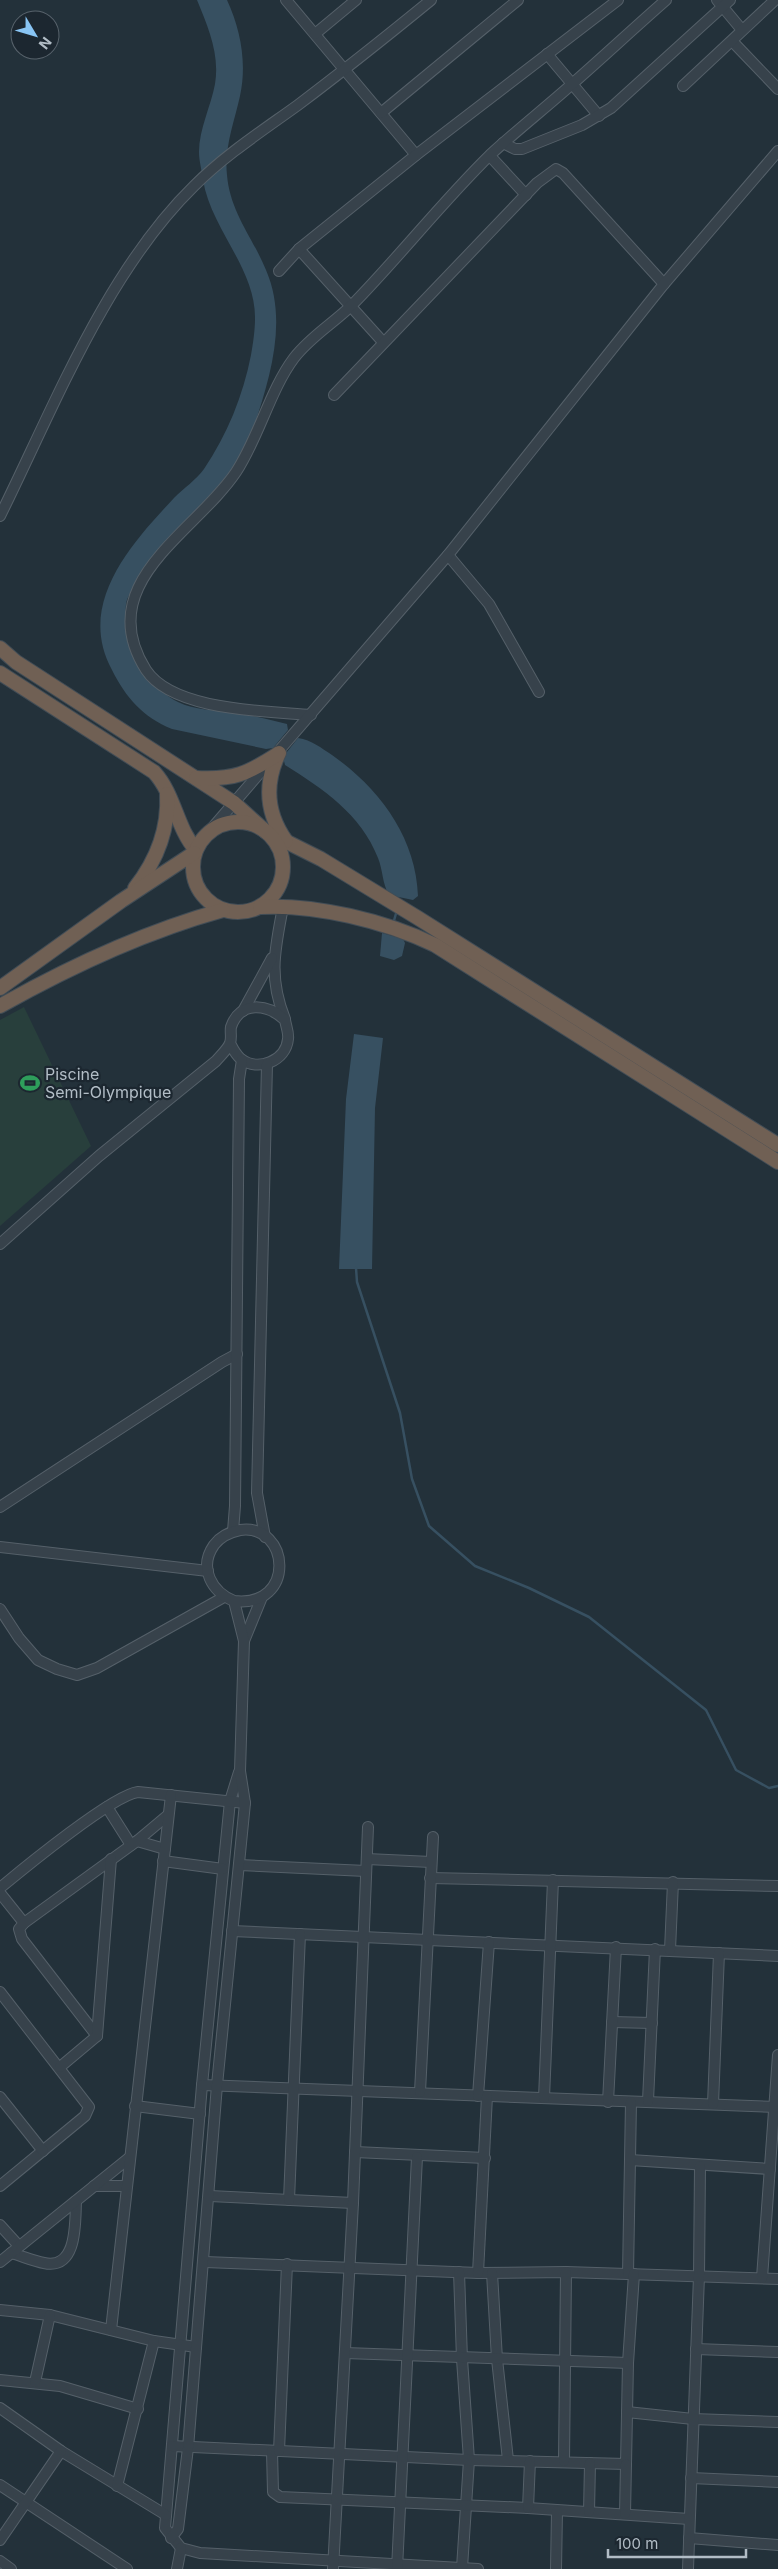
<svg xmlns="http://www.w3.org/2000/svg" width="778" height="2569" viewBox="0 0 778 2569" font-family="Inter,sans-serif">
<rect width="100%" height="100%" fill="#23313a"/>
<path fill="#283f3c" d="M24 1007 91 1146 0 1226V1020Z"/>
<g fill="#375061">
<path d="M197 0H227C241 30 247 64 240 96 234 123 224 148 227 175 230 212 253 238 266 270 288 321 270 377 254 427 233 491 166 525 136 584 132 590 127 597 126 604 124 622 129 640 137 656 147 676 157 691 178 702 194 710 216 710 234 713 252 715 270 720 287 724L288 730 273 748 266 749 172 729C143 717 126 698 112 670 76 604 131 544 174 498 184 488 196 480 204 469 227 435 243 396 251 355 253 344 255 330 255 319 256 269 211 229 203 180 202 171 199 161 199 152 199 129 211 106 215 84 220 54 208 27 197 0Z"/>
<path d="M298 738C312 740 321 748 332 755 379 788 416 837 418 896L413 900 389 895C382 883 383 870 378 858 361 814 323 789 285 765L283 757Z"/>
<path d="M382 933 403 939 405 943 402 956 394 960 380 956Z"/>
<path d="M354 1034 383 1038 375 1108 372 1269H339L346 1099Z"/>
</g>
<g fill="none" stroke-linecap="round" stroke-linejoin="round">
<g stroke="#375061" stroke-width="2.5">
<path d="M393 924 397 910"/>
<path d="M356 1268 357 1282 400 1413 412 1479 429 1526 475 1566 529 1588 589 1617 706 1710 736 1770 769 1788 778 1786"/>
</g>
<defs>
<g id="minor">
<path d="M286 0 416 155"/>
<path d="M717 0 742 30"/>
<path d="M315 34 356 0"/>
<path d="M732 41 778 89"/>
<path d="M547 54 599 116"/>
<path d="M683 86 775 0"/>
<path d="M381 113 518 0"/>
<path d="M503 143 515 149H522L582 125 611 108 730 0"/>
<path d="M490 156 526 195"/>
<path d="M299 249 383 342"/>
<path d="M279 271 299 249 416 155 618 0"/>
<path d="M334 395 537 183 556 169 563 173 664 284"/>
<path d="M0 516C54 407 106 272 194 186 225 155 262 131 298 105 343 71 387 36 431 0"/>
<path d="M448 555 489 604 539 692"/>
<path d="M311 715C266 711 173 711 146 670 91 583 195 533 236 472 259 437 270 390 294 358 311 336 334 323 353 304 400 256 442 202 490 155 516 131 544 109 571 85 603 57 634 28 666 0"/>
<path d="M207 834 448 555 664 284 778 151"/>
<path d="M283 907C275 949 268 977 285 1019"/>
<path d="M243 1011 272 958"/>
<path d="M0 1244 99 1156 216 1061C220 1056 228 1049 230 1043 232 1038 230 1032 231 1027 240 1000 268 1004 285 1020 286 1026 289 1033 288 1039 286 1061 258 1072 241 1059 235 1054 233 1049 230 1043"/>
<path d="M0 1507 222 1362 237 1354"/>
<path d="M233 1531 235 1506 239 1079 242 1060"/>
<path d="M265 1537 257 1493 267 1064"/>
<path d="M0 1547 208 1571"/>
<path d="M0 1609 19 1638 38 1660 57 1669 77 1675 97 1668 224 1597"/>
<path d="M244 1641 262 1597"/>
<path d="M239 1772 230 1801 202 2085 165 2528 181 2548 200 2553 478 2569"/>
<path d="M107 1807 131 1845"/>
<path d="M137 1841 165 1849"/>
<path d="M367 1859 431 1862"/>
<path d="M163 1861 223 1869"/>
<path d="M239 1865 366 1871"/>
<path d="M430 1878 778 1886"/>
<path d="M0 1888C24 1868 113 1795 138 1792L245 1803"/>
<path d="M0 1893 24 1923"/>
<path d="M232 1931 778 1956"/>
<path d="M670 1950 673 1882"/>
<path d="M0 1992 89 2107 85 2116 0 2186"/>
<path d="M612 2022 652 2023"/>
<path d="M97 2036 22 1939 19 1929 24 1923 137 1841 168 1815"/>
<path d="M60 2067 97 2036 111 1859"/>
<path d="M202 2085C394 2091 586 2098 778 2107"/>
<path d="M420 2092 433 1837"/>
<path d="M478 2096 489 1942"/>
<path d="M0 2097 43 2151"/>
<path d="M544 2098 553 1880"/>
<path d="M648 2101 655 1949"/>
<path d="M608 2102 616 1947"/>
<path d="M713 2104 719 1953"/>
<path d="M135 2106 200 2114"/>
<path d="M355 2152 485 2158"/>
<path d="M630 2160 770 2169"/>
<path d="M94 2186H126"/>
<path d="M210 2196 353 2203"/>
<path d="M289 2200 300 1934"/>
<path d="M0 2225 19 2246"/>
<path d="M11 2253C22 2256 33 2261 44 2263 78 2270 75 2222 76 2201"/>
<path d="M0 2262 129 2158"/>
<path d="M205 2262 478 2273 566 2272 778 2279"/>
<path d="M459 2272 462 2359 469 2460 462 2568"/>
<path d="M478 2273 487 2096"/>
<path d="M492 2273 497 2359 508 2460"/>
<path d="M628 2274 631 2102"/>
<path d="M762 2278 778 2055"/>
<path d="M0 2310 50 2315 154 2341 196 2347"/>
<path d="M111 2330 171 1795"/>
<path d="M696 2349 778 2352"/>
<path d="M345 2353 628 2363"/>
<path d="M0 2380 60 2386 138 2409"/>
<path d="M35 2382 50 2315"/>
<path d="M0 2408 61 2451 166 2515"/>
<path d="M627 2412 693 2419 778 2422"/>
<path d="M172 2446 469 2460 626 2464 628 2363 634 2274"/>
<path d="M272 2451 273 2492 280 2497 528 2508 689 2519"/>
<path d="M279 2451 287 2264"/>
<path d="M564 2461 566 2272"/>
<path d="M691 2478 778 2482"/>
<path d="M0 2485 127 2569"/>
<path d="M117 2486 154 2341"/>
<path d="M528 2508 530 2461"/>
<path d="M589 2512 590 2463"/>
<path d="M625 2514 626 2464"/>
<path d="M171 2538 178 2529 188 2448 217 2085 245 1803 240 1771 244 1641 234 1601C212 1592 198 1568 214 1545 220 1537 230 1532 240 1530 290 1523 297 1608 234 1601"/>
<path d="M689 2538 778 2545"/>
<path d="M0 2540 61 2451"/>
<path d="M0 2561 11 2569"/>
<path d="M177 2569 181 2548"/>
<path d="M333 2569 353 2203 368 1827"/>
<path d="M397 2569 417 2157"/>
<path d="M556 2569 557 2511"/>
<path d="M688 2569 699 2276 700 2166"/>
</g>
<g id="highway">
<path d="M0 648 16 662 234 803 265 831 321 859 418 918 778 1145"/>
<path d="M0 673 154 772C175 795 176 827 196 850"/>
<path d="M279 753C264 784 266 813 286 841"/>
<path d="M196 778C234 780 247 774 278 754"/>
<circle cx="238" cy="867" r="45"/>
<path d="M135 888C157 860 169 830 167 794"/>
<path d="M260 907C316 904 385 921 435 945L778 1162"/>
<path d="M0 988 121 901 194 853"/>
<path d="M0 1006C71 966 144 932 223 910"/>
</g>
</defs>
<use href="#minor" stroke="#556069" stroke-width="12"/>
<use href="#highway" stroke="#424d56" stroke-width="16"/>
<use href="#minor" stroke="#37424b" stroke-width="10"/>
<use href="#highway" stroke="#706054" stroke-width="14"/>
</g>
<defs>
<symbol id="stadium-bare" viewBox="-9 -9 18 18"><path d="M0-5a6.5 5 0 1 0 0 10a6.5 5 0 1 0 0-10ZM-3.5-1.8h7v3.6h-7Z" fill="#2e9e5b" stroke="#1c2730" stroke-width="2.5" paint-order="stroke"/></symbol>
</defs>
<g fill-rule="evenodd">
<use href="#stadium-bare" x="16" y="1069" width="28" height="28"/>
</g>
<g text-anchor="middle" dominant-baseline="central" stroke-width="4.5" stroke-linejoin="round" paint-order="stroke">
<g font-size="16" fill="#b2bdc6" stroke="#1c2730" text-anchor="start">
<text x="45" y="1074">Piscine<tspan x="45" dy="18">Semi-Olympique</tspan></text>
</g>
</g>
<g transform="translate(35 35) rotate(128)"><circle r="24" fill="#1c2730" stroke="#58636c"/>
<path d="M0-4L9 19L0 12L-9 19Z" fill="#89c5f4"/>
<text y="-8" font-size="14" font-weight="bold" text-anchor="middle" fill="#b2bdc6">N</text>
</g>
<path d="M608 2549v8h138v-8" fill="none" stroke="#b2bdc6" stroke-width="2.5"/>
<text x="616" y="2549" font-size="15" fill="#b2bdc6" stroke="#1c2730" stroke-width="4" paint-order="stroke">100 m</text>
</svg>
